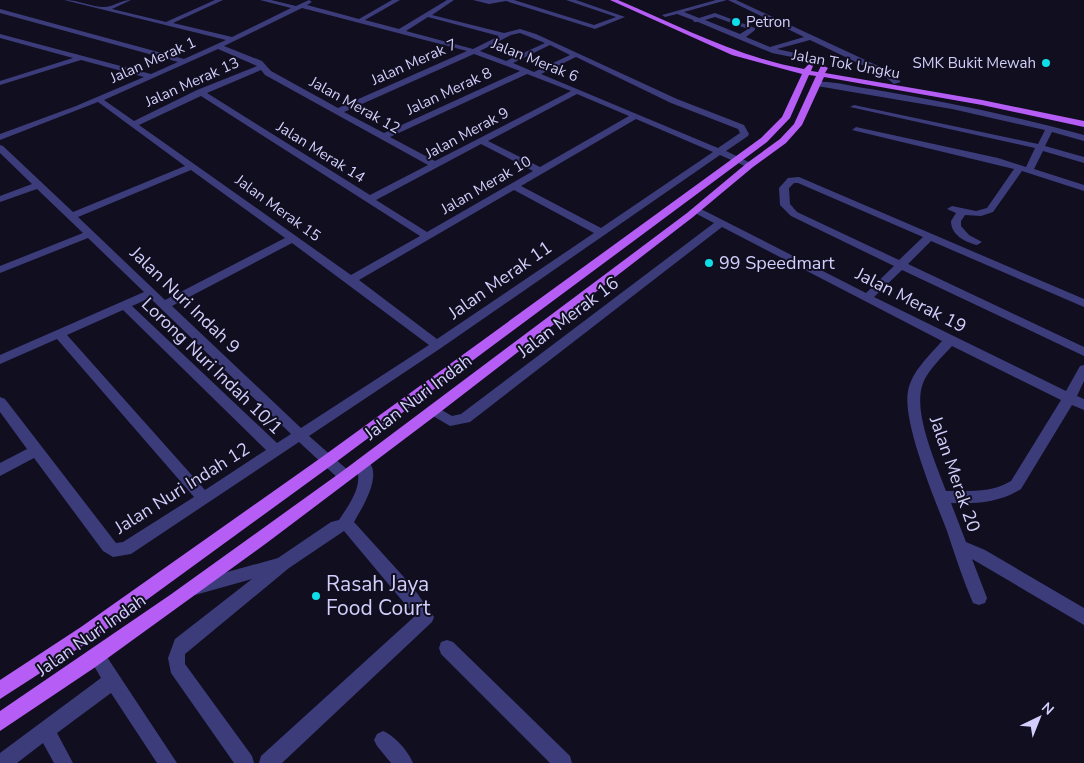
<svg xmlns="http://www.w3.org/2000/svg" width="1084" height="763" viewBox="0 0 1084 763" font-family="'Nunito Sans',sans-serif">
<rect width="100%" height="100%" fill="#100e1f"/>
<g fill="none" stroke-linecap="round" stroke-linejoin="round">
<g fill="#3c3c7b" fill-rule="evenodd">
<path d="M64 0C78 0 92 7 104 7 113 7 121 0 131 0L112 9 166 22 215 0H223L173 23 232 37 291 8 260 0H271L296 6 309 0 312 2 307 5 359 19 392 0H400L365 20 399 29 447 0H454L432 15 504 33 520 29 536 34 677 99 744 125 749 134 748 136 726 151 755 165 753 167H747L720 155 441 348 309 436 350 472 352 476 350 480 345 482 340 480 299 442 131 554 113 557 103 551 34 458 0 476V463L27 449 0 412V397L5 399 116 543 123 542 194 497 57 339 0 364V355L144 292 88 238 0 273V266L83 233 37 189 0 202V196L32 184 0 153V145L3 146 73 212 185 166 98 102 0 140V134L76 106 144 77 81 60 0 85V81L73 58 0 38V34L151 74 178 62 0 13V9L184 59 226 40ZM302 8 467 51 338 108 271 71 262 61 224 46ZM428 17 499 36 473 49 406 31ZM520 33 545 43 506 61 480 51 511 35ZM550 45 570 55 534 72 513 63ZM218 49 257 66 197 90 134 121 104 100ZM474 54 520 71 384 133 344 112ZM576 57 671 103 738 129 740 133 718 148 541 74ZM261 70 265 75 428 165 370 195 207 93ZM527 74 571 91 435 161 390 137ZM577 94 629 116 540 167 488 141ZM201 96 420 236 351 275 139 125ZM636 119 713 152 601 228 521 186ZM481 144 533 171 427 232 376 200ZM191 170 285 238 165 300 78 217ZM514 190 594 233 437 339 359 280ZM292 243 429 345 301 428 172 306ZM150 298 291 434 277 443 132 306ZM123 310 266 450 205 490 67 335Z"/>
<path d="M473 0H514L594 25 616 17 566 0H576L625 17 595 29 506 1 489 4Z"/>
<path d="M716 0H727L684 12 699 18 715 13 755 28V30L746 37 770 47 804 37 728 0H736L889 71 901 82 894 84 883 75 810 40 777 49 822 59V63L772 53 698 22H694L693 20 677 14 665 17 662 15ZM715 17 748 29 740 34 705 20Z"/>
<path d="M814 82C832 80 854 87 871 89 943 101 1014 116 1084 135V141L1052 132 1045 146 1084 157V163L1043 151 1034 169 1084 185V191L1022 171 993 212 981 216 965 215 961 221V226L969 235 982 242 977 245C965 242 951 235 951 221L956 213 947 209 952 206 976 211 987 208 1014 169 852 130 856 127 998 158 1026 167 1035 148 850 107 854 105 1038 144 1045 130 952 109 817 86 813 84Z"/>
<path d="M799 177 1084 299V307L931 241 908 264 1084 347V356L902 270 874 297 1066 391 1080 366 1084 365V381L1077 396 1084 399V410L1072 405 1021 489C999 503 976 504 951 503L966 542 985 550 1084 608V625L972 559 987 598 985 603 979 605 973 603C963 580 955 555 947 531 935 500 902 422 908 391 912 371 929 356 942 341L722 227 470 422 450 426 428 413 427 410 428 407 433 405 452 416 461 414 714 223 693 212V208H699L866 293 894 266 791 216 780 205 779 188 788 178ZM794 183H798L923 237 899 260 797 212 790 204 789 188ZM952 346 1061 400 1011 481C991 493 969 491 946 491 936 463 912 411 923 383 929 369 942 357 952 346Z"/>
<path d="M362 458C388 467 362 508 354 522L412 586 434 617 432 622 282 763H259L261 756 415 616 344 531 289 568 185 654V664L252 756 254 763H234L171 673 168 658 175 639 252 579 195 595 189 593 187 588 189 583 195 581 278 558 331 522 339 520C350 503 365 484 355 464L357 460Z"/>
<path d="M447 640 453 642 570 756 572 763H550L441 654 439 648 441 642Z"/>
<path d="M97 649 103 651 177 763H157L111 693 57 733 73 763H54L43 743 17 763H0V753L101 678 89 657 91 651Z"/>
<path d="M383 731C395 736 408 751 413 763H391L377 746 374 740 377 734Z"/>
</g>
<path fill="#b55df5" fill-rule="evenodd" d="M610 0H618C680 26 737 57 804 69L809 64 813 66 811 71 818 72 821 66H824L828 68 825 73 982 100 1084 121V127L982 105 824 77 802 125 786 143 753 167 693 217 439 413 268 542 94 668 0 731V711L170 595 344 470 687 213 747 163 780 139 794 124 816 76 809 75 790 118 767 142 332 465 93 639 0 699V680L81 627 322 457 761 138 782 117 802 74 732 55Z"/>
</g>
<g fill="#0fdde8" stroke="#100e1f" stroke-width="2">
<circle cx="736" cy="22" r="5"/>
<circle cx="1046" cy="63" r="5"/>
<circle cx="709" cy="263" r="5"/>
<circle cx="316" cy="596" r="5"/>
</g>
<g text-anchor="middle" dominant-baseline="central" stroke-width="4" stroke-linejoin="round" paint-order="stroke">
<g font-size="15" fill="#d2cffc" stroke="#100e1f" text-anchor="start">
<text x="746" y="22">Petron</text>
<text x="1036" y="63" text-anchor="end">SMK Bukit Mewah</text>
</g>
<g font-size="15" fill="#d2cffc" stroke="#100e1f">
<text transform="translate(153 60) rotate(-24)">Jalan Merak 1</text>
<text transform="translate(535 60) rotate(22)">Jalan Merak 6</text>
<text transform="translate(414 62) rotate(-24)">Jalan Merak 7</text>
<text transform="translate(846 64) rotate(10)">Jalan Tok Ungku</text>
<text transform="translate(192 82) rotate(-24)">Jalan Merak 13</text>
<text transform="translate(449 91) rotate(-25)">Jalan Merak 8</text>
<text transform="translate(355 105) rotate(29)">Jalan Merak 12</text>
<text transform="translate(467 133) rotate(-28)">Jalan Merak 9</text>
<text transform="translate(321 152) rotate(32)">Jalan Merak 14</text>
<text transform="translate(486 185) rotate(-30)">Jalan Merak 10</text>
<text transform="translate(278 208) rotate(36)">Jalan Merak 15</text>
</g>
<g font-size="18" fill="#d2cffc" stroke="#100e1f" text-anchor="start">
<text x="719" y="263">99 Speedmart</text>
</g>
<g font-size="18" fill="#d2cffc" stroke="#100e1f">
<text transform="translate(500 280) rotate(-35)">Jalan Merak 11</text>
<text transform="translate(185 300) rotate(44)">Jalan Nuri Indah 9</text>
<text transform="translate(911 300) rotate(27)">Jalan Merak 19</text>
<text transform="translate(568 317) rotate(-37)">Jalan Merak 16</text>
<text transform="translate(212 366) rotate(44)">Lorong Nuri Indah 10/1</text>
<text transform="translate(418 397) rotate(-37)">Jalan Nuri Indah</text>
<text transform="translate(955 474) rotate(71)">Jalan Merak 20</text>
<text transform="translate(182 488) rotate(-32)">Jalan Nuri Indah 12</text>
<text transform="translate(91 635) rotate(-35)">Jalan Nuri Indah</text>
</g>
<g font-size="21" fill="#d2cffc" stroke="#100e1f" text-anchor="start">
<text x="326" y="584">Rasah Jaya<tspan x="326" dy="24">Food Court</tspan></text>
</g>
</g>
<g transform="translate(1039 718) rotate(43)" stroke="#100e1f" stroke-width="4" paint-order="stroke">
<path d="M0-4L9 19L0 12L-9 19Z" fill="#d2cffc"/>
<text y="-8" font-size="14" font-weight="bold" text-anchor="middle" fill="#d2cffc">N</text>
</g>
</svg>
